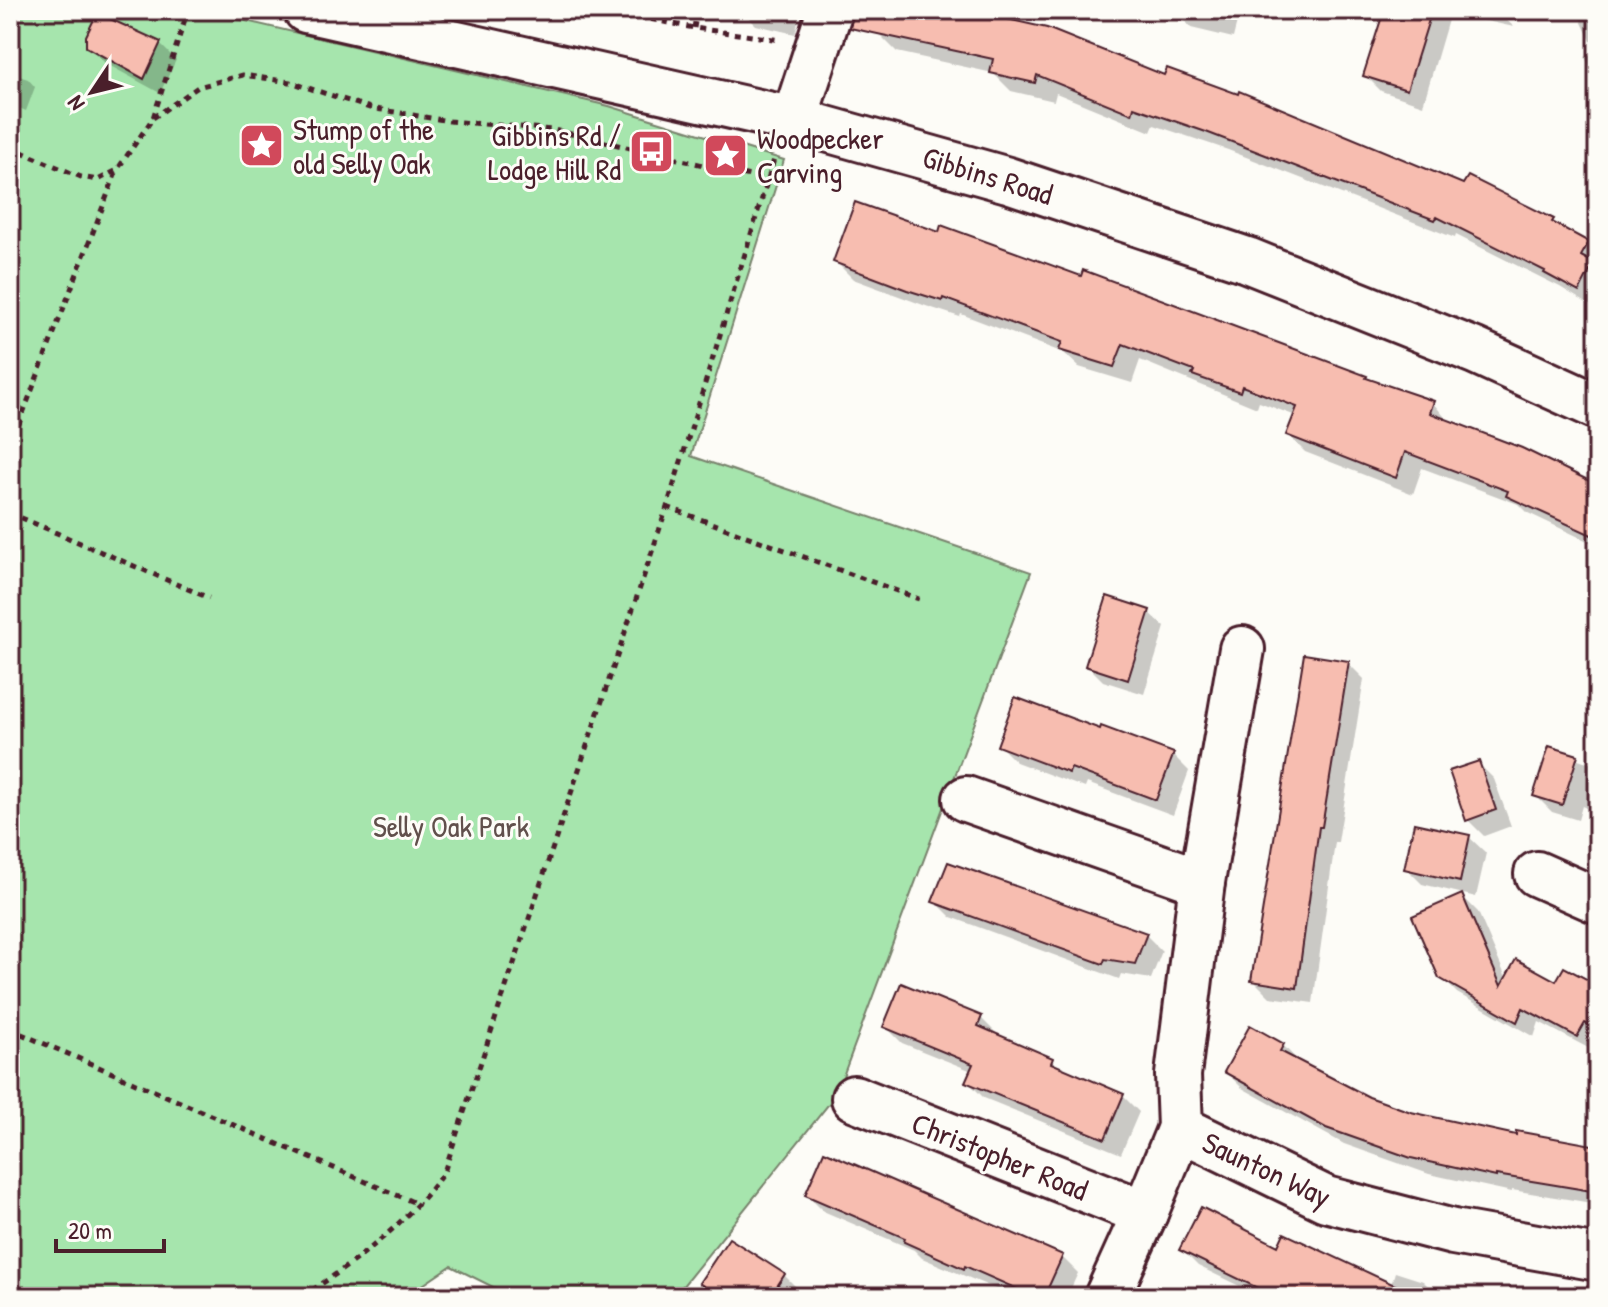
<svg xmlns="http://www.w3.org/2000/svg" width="1608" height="1307" viewBox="0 0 1608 1307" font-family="'Patrick Hand',sans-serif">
<rect width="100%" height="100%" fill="#fdfcf7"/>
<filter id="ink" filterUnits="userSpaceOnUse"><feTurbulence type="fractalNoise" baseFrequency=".0125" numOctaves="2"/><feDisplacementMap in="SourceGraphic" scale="16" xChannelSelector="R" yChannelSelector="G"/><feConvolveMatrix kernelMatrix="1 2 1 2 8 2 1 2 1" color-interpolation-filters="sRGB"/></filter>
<g filter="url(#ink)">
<path fill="#a6e5ad" stroke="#78826c" stroke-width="2" d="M10 10H199L609 106 784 160 691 456 1031 572 836 1095 674 1297H513L451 1266 405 1297H10Z"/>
<g fill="#0003">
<path d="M711 10H801L795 34 756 25 749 18Z"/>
<path d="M883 10H967V12L1166 78 1553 221 1562 230 1588 244 1598 254V310L1560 287 1456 235 1455 238 1228 150 1154 125 1151 132 1056 93 1054 101 1011 91 993 73 897 52 878 33Z"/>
<path d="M1176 10H1240L1233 38 1191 28Z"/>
<path d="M1381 10H1496L1514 27 1450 13 1423 105 1381 91 1365 75 1383 20 1379 16Z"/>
<path d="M1576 10H1598V84L1585 57 1596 52Z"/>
<path d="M160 44 176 60 160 93 105 63 88 46Z"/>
<path d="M10 73 28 79 35 87 26 111 10 104Z"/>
<path d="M836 262 1433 403 1449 422 1598 486V546L1526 512 1518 504 1422 468 1413 494 1305 452 1288 435 1296 416 1259 402 1257 408 1140 360 1132 383 1079 367 1064 353 961 314 960 317 926 306 853 279Z"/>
<path d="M1148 611 1165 627 1144 694 1103 681 1087 665Z"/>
<path d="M1348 663 1364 679 1338 842H1335L1313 1003 1270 997 1254 981Z"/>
<path d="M1000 746 1173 755 1189 771 1173 815 1087 783 1085 788 1016 762Z"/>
<path d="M1550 749 1598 766V814L1582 806 1578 820 1552 812 1536 796Z"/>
<path d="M1478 763 1494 779 1511 826 1484 836 1468 820Z"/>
<path d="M1469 837 1486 853 1476 897 1422 884 1406 868Z"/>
<path d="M1462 896 1478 912 1507 980 1598 987V1044L1594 1051 1539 1022 1534 1037 1457 993 1440 976Z"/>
<path d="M935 901 1146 935 1162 951 1151 979 1121 974 1119 979 951 917Z"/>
<path d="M981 1018 997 1034 996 1036 1051 1059 1062 1070 1123 1096 1139 1112 1121 1154 984 1098 968 1082 972 1071 902 1043 886 1027Z"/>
<path d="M1283 1045 1299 1062 1368 1099 1410 1114 1517 1138 1598 1147V1204L1512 1190V1192L1429 1174 1344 1144 1242 1088 1226 1072Z"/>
<path d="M807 1195 1062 1257 1078 1273 1067 1297H1015L922 1258 914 1250 823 1211Z"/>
<path d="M1278 1249 1391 1285 1395 1272 1423 1281 1439 1297H1262L1198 1266 1182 1250Z"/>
<path d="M784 1275 800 1291 796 1297H716L702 1283Z"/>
</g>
<g fill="#f7bdb0" stroke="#4a1f2b" stroke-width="2">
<path d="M854 10H967L1047 28 1164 75 1167 68 1238 94 1239 91 1463 184 1468 176 1554 219 1552 222 1589 242 1581 256 1594 263 1579 292 1544 273 1545 271 1437 217 1435 220 1206 132 1134 107 1132 114 1037 75 1035 83 990 73 993 59 850 28Z"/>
<path d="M1384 10H1432L1407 90 1363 76Z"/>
<path d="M97 13 161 42 144 79 86 47V36Z"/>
<path d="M855 202 939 232 941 225 1081 276 1083 270 1367 376 1366 378 1434 401 1430 413 1522 448 1598 485V538L1506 496 1508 491 1405 452 1396 478 1286 435 1297 407 1242 386 1240 392 1192 375 1194 371 1123 344 1114 367 1059 350 1062 342 943 298 942 301 907 290 833 262Z"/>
<path d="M1107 596 1150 610 1128 680 1085 666Z"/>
<path d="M1304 654 1349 661 1322 827H1319L1297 988 1251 981Z"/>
<path d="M1015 697 1100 729 1101 726 1174 753 1156 800 1071 768 1069 773 997 746Z"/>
<path d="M1549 746 1578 755 1562 805 1533 796Z"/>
<path d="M1479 761 1496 810 1466 821 1449 771Z"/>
<path d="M1414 823 1470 835 1460 882 1404 869Z"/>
<path d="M948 862 1147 933 1135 964 1105 959 1103 964 932 902Z"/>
<path d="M1462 894 1501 986 1516 959 1556 981 1564 967 1598 985V1030L1585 1023 1577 1037 1523 1008 1517 1022 1439 978 1412 916Z"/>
<path d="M901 983 982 1016 978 1026 1053 1058 1051 1063 1124 1094 1105 1139 965 1082 973 1064 883 1027Z"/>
<path d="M1250 1025 1284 1044 1280 1051 1369 1097 1411 1112 1516 1135V1131L1598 1146V1192L1496 1175V1177L1411 1158 1326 1128 1224 1072Z"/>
<path d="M824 1151 1063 1255 1044 1297H1035L965 1266 964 1269 904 1242 905 1238 805 1195Z"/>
<path d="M1201 1207 1278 1246 1284 1233 1420 1297H1276L1179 1250Z"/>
<path d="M729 1238 785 1274 770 1297H720L699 1283Z"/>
</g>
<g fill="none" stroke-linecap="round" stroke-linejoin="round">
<defs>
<g id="minor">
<path d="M306 10 794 120 1008 180 1247 260 1475 351 1598 407"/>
<path d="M794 120 830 10"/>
<path d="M1242 649 1202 882 1178 1075 1180 1128 1326 1199 1453 1232 1598 1258"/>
<path d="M966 799 1202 882"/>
<path d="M1537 874 1598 901"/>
<path d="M854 1098 1145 1213"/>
<path d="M1107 1297 1145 1213 1180 1128"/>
</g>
</defs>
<use href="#minor" stroke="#4a1f2b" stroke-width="50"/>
<g stroke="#4a1f2b" stroke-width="5" stroke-dasharray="6 6" stroke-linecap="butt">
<path d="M604 10 694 28 781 40"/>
<path d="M694 28 697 10"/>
<path d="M153 118 198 87 243 75 290 82 370 108 449 121 554 130 767 180"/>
<path d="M10 147 81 177 98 180 117 170 153 118 188 10"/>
<path d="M10 447 117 170"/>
<path d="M667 507 919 599"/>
<path d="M10 513 209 598"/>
<path d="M10 1029 420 1205"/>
<path d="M302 1297C357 1261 405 1225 444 1172L667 507 775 156"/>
</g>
<use href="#minor" stroke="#fdfcf7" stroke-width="44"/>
</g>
</g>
<defs>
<symbol id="sight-square" viewBox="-11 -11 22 22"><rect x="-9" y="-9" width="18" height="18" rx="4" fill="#d1495b" stroke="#fdfcf7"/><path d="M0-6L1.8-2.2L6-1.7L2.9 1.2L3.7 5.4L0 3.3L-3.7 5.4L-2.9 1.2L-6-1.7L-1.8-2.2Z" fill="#fff"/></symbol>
<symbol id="bus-square" viewBox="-11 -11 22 22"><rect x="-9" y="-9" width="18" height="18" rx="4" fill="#d1495b" stroke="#fdfcf7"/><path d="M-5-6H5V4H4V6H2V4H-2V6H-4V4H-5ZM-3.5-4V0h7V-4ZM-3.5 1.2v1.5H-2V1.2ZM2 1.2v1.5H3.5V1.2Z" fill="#fff"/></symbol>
</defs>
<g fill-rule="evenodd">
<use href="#sight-square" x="236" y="120" width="51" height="51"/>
<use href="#bus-square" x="626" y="126" width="51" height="51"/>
<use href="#sight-square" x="700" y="130" width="51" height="51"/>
</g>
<g text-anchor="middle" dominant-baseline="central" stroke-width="6" stroke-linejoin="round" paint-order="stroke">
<g font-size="30" fill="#4a1f2b" stroke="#fdfcf7" text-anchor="start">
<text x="293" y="129">Stump of the<tspan x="293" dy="34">old Selly Oak</tspan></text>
<text x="621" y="135" text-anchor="end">Gibbins Rd /<tspan x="621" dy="34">Lodge Hill Rd</tspan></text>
<text x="757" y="138">Woodpecker<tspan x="757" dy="34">Carving</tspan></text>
</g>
<g font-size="30" fill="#4a1f2b" stroke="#fdfcf7">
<text transform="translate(988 175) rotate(17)">Gibbins Road</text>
<text transform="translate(1000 1156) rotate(22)">Christopher Road</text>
<text transform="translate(1267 1169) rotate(25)">Saunton Way</text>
</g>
<g font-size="30" fill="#61504c" stroke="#fdfcf7">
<text x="451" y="826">Selly Oak Park</text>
</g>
</g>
<rect width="1608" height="1307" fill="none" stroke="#fdfcf7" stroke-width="40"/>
<rect x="20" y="20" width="1568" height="1267" fill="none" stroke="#4a1f2b" stroke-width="3" filter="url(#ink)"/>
<g transform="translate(92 92) rotate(235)" stroke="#fdfcf7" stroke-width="6" paint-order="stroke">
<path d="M0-6L14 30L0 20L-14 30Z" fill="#4a1f2b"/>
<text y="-12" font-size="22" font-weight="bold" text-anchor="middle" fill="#4a1f2b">N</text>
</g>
<path d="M56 1239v12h108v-12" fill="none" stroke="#4a1f2b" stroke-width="4"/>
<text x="68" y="1239" font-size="24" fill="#4a1f2b" stroke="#fdfcf7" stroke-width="6" paint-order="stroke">20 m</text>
</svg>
